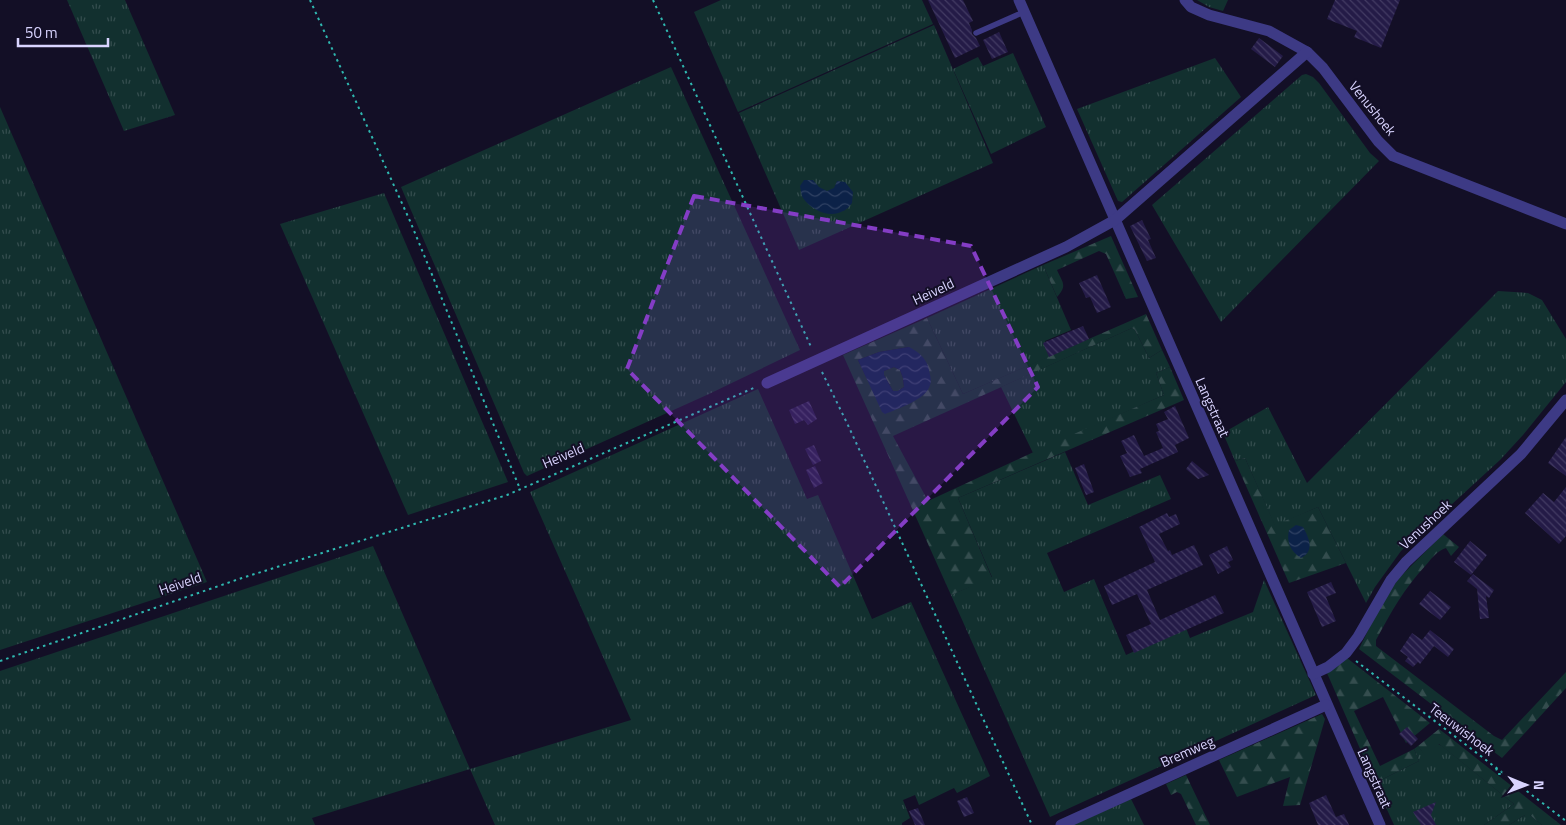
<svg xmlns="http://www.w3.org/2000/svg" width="1566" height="825" viewBox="0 0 1566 825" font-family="'Titillium Web',sans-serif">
<defs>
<pattern id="grass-tufts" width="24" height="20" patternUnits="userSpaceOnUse" patternTransform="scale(1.25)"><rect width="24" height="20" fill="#12302f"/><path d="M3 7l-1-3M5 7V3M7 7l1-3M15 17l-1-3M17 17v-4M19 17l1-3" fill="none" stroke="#344d4e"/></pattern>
<pattern id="forest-firs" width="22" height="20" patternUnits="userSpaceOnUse" patternTransform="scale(1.25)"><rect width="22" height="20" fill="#12302f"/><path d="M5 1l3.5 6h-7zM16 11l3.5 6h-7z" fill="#344d4e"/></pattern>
<pattern id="water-waves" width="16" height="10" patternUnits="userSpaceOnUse" patternTransform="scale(1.25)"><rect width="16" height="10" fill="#0c2248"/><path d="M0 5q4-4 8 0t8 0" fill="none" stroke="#2f4163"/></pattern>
<pattern id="building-back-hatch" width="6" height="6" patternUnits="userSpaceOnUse" patternTransform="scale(1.25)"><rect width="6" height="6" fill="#241b47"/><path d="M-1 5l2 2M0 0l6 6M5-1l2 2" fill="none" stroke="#433b63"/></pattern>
</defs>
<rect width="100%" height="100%" fill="#130f26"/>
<g fill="url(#grass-tufts)">
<path d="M67 0H125L175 115 124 131Z"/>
<path d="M721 0H922L933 24 738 112 694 12Z"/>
<path d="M1197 0H1228L1223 11 1209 7Z"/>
<path d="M934 25 993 163 799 250 739 113Z"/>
<path d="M1013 53 1046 127 991 154 953 69 978 57 983 66Z"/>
<path d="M1215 58 1241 97 1122 202 1118 201 1077 109Z"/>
<path d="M671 67 800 350 709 394 527 476 524 473 401 187Z"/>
<path d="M1306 74 1313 77 1319 83 1370 153 1379 161 1221 322 1152 205 1302 75Z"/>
<path d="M0 107 207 582 0 650Z"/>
<path d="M384 193 508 482 408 515 280 224Z"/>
<path d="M1043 265 1071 330 1045 341 1051 356 963 394 927 318Z"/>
<path d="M1498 291 1528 293 1542 300 1566 339V382L1523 435 1500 460 1401 551 1375 587 1366 603 1318 507 1275 526 1245 458 1235 461 1223 433 1268 407 1307 483Z"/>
<path d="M1132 328 1135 330 1149 358 1162 350 1170 367 1156 373 1164 395 1033 453 1001 387Z"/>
<path d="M758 389 807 499 818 495 872 619 911 602 990 776 957 793 954 788 919 805 915 795 903 800 910 818 902 823V825H495L470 769 312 818 315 825H0V671L373 546 470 769 631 720 530 492Z"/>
<path d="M1065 452 1088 505 1160 475 1171 499 1047 553 1064 592 1094 579 1126 655 1186 628 1190 638 1253 612 1264 580 1316 695 1050 817 951 595 992 577 958 498Z"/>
<path d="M1438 744 1442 746 1514 804 1484 825H1394L1375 783 1419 761 1414 749 1418 746 1425 755Z"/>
<path d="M1131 799 1144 825H1073Z"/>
<path d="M1525 815H1530L1542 825H1509Z"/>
</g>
<g fill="url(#forest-firs)" fill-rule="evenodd">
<path d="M1111 236 1138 297 1126 299 1106 254 1099 251 1057 270C1062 282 1068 285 1057 297L1043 265Z"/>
<path d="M1146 314 1162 350 1149 358 1135 330 1132 328 893 436 928 501 1053 443 1164 395 1156 373 1170 367 1184 400 958 498 992 578 951 595 843 355 927 318 963 394ZM909 347 911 403 868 381 858 360 879 352Z"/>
<path d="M894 367 900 370 903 378 904 387 898 391H893L884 375V371Z"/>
<path d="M1245 458 1275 525 1318 507 1346 563 1289 583 1235 461Z"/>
<path d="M1443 534 1459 547 1451 556 1446 548C1437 551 1432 558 1426 565 1403 590 1392 611 1376 640V646L1494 736 1502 740 1566 672V688L1502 758 1359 649 1383 600 1400 577Z"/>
<path d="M1347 658 1430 723 1406 743 1383 697 1354 711 1380 766 1414 749 1419 761 1375 783 1327 673Z"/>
<path d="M1322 714 1325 719 1300 805 1283 806 1290 777 1237 797 1219 760Z"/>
<path d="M1439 729 1447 735 1561 825H1542L1530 815H1525L1509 825H1484L1514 804 1439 744 1425 756 1418 746Z"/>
<path d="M1186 775 1210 825H1196L1181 794 1177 792 1171 795 1166 784Z"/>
</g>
<g fill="url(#water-waves)" fill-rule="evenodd">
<path d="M804 180H813L819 187 827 191 834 188 837 181 845 182 853 192 852 203C850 205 847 210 843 211 830 219 811 210 803 198 801 195 801 190 800 186Z"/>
<path d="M909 347C919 352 927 359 929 370 930 375 932 381 930 385 927 399 897 409 885 414L882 412 858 360 879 352ZM894 367 900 370 903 378 904 387 898 391H893L884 375V371Z"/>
<path d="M1296 525 1303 527C1309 538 1315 551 1301 558 1291 552 1286 542 1289 530Z"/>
</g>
<g fill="url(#building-back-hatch)">
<path d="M928 0H963L973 21 969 23 972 30V34L976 38 980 46 955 58Z"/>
<path d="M1335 0H1400L1381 48 1354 37 1357 31 1327 19Z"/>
<path d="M999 32 1008 52 992 59 983 40Z"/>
<path d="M1259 38 1283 56 1275 67 1251 49Z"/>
<path d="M1142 220 1151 239 1148 240 1156 258 1147 261 1130 226Z"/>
<path d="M1097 275 1111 307 1097 313 1090 297 1086 298 1079 283Z"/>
<path d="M1083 326 1089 339 1049 357 1043 343Z"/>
<path d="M809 401 817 419 808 425 804 420 795 424 789 410Z"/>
<path d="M1175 406 1189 438 1175 445 1178 452 1140 469 1142 473 1130 477 1120 456 1127 453 1121 441 1134 435 1144 456 1163 448 1156 432 1159 431 1156 424 1168 419 1164 412Z"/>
<path d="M1566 437V476L1548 463Z"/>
<path d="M814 445 821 461 813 465 805 449Z"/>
<path d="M1192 461 1209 475 1198 479 1186 469Z"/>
<path d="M1084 464 1094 492 1086 495 1075 468Z"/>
<path d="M815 466 823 483 814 488 806 470Z"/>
<path d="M1566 487V536L1559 544 1525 513 1543 493 1554 502Z"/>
<path d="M1167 513 1169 517 1176 514 1180 524 1159 534 1168 551 1170 550 1172 555 1194 545 1203 565 1147 590 1160 620 1215 595 1224 613 1134 653 1126 635 1151 624 1137 594 1112 605 1104 586 1155 562 1139 527Z"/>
<path d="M1470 541 1487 555 1471 575 1454 562Z"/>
<path d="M1227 546 1233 560 1228 562 1231 567 1218 574 1209 555Z"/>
<path d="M1473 574 1494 590 1489 598 1486 596 1489 618 1480 619 1477 589 1467 581Z"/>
<path d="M1331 582 1336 593 1326 597 1336 621 1322 627 1307 592Z"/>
<path d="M1430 591 1451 607 1440 620 1419 604Z"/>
<path d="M1430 630 1454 649 1448 657 1434 646 1420 664 1418 662 1413 667 1405 661 1408 657 1400 651 1412 633 1422 640Z"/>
<path d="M1407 727 1418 739 1411 746 1399 734Z"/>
<path d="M1326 795 1336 817 1344 814 1349 825H1318L1309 803Z"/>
<path d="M967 797 974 813 964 817 957 801Z"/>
<path d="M1436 802 1431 815 1436 825H1421L1413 812Z"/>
<path d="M918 808 925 825H915L909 811Z"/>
</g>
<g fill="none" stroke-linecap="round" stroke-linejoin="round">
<g stroke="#2fb8b0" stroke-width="2" stroke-dasharray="2.5 4" stroke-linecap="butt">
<path d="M310 0 410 221 520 489"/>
<path d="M653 0 812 349"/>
<path d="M822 372 847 423 1032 825"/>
<path d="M0 661 242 578 507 495 756 387"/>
<path d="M1356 661 1566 821"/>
<path d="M1496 768 1498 774H1504"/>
</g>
<path stroke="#3d3a85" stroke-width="5.5" d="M976 33 1024 12"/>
<g stroke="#3d3a85" stroke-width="11">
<path d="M1019 0 1380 825"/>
<path d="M1185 0 1191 7 1209 15 1269 31 1307 52 1323 68 1378 141 1393 156 1566 224"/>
<path d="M767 383 1066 247 1115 220 1307 52"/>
<path d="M1313 674 1328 667 1346 653 1358 637 1391 580 1406 562 1521 454 1566 400"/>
<path d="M1061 825 1326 705"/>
</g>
</g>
<path fill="#843dc5" fill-opacity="0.2" stroke="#843dc5" stroke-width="4" stroke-dasharray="10 6" stroke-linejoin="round" d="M694 196 971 246 1038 387 840 587 627 369Z"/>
<g text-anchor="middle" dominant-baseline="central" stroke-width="4" stroke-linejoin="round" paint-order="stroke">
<g font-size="14" fill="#d9d4ff" stroke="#130f26">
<text transform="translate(1373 108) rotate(51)">Venushoek</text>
<text transform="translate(933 291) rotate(-25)">Heiveld</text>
<text transform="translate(1213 407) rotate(66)">Langstraat</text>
<text transform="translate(563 455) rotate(-23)">Heiveld</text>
<text transform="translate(1425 524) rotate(-43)">Venushoek</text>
<text transform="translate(180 583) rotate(-19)">Heiveld</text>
<text transform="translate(1462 729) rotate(37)">Teeuwishoek</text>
<text transform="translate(1187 751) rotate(-24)">Bremweg</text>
<text transform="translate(1375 778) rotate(66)">Langstraat</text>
</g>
</g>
<g transform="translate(1526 785) rotate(91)" stroke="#130f26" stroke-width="4" paint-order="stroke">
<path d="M0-4L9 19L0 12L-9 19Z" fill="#d9d4ff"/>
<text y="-8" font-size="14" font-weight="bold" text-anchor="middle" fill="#d9d4ff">N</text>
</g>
<path d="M18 38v8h90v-8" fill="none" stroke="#d9d4ff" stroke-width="2.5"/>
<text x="25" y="38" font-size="15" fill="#d9d4ff" stroke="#130f26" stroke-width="4" paint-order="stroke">50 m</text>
</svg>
